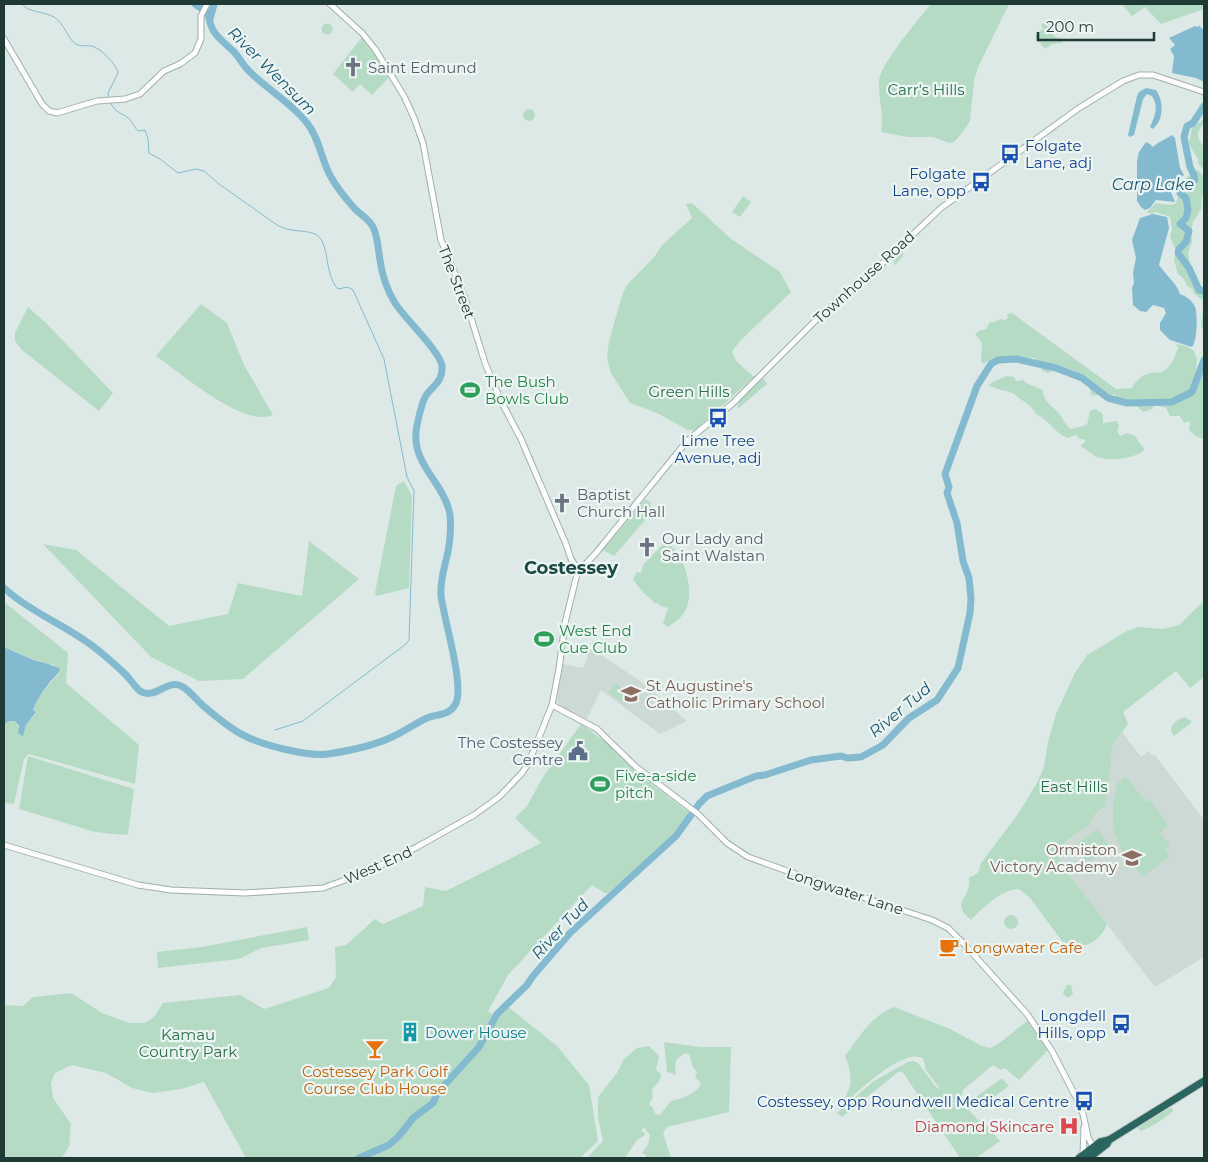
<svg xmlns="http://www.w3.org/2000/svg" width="1208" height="1162" viewBox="0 0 1208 1162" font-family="Montserrat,sans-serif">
<rect width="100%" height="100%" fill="#dde9e6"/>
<g fill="#ccd9d5">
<path d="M591 648 643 683 687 721 660 734 601 690 587 719 563 708 559 704 557 700 563 664 583 668Z"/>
<path d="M1122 732 1141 757 1149 751 1152 756 1154 754 1204 820V957L1155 987 1062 866 1059 860V856L1064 844 1089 824 1093 817 1106 806 1113 744Z"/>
</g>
<g fill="#b5dbc5">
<path d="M931 4H1009L979 65 974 80 970 121 962 133 954 142 949 143 933 137H908L881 132C884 113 878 98 879 81 880 64 919 19 931 4Z"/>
<path d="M1122 4H1204V9L1161 24 1145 7 1132 16Z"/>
<path d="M1047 20 1056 31 1053 35 1057 38 1059 37 1063 43 1052 44 1045 49 1036 39V36L1043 28 1041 25Z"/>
<circle cx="327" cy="29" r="5.5"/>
<path d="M363 36 390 76 372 95 360 84 353 92 333 74Z"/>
<circle cx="529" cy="115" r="6"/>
<path d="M1204 119C1204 125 1199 128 1198 134 1198 141 1203 144 1204 149 1206 154 1204 161 1204 166L1202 168 1198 163V159L1189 144 1192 128Z"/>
<path d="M1198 170 1204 177V194L1202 195 1201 209 1193 222 1191 232 1192 242 1188 253 1191 267V279L1204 288V331L1201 326 1204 301 1193 293V290L1187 286 1184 279 1178 274 1174 260 1176 251 1170 237 1172 229 1170 217 1156 212 1151 214 1147 212 1156 203 1171 205 1175 204 1178 199V191L1190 174Z"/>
<path d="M743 196 751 202 740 217 732 212Z"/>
<path d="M692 203 730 238 780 272 791 292 739 342 732 352 737 362 754 377 695 430H688L657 413 630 403 611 373 607 358 609 341 621 299 626 286 655 256 662 245 692 218 686 204Z"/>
<path d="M902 249 903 256 895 265 892 259Z"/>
<path d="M201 304 227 323 244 365 273 415C243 428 181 373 156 356Z"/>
<path d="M28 307 46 323 113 393 99 411 22 350 15 341V333Z"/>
<path d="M1012 313 1116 389 1132 388C1138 377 1148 371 1160 373 1171 368 1174 358 1178 348L1176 344 1187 346 1194 351 1197 360 1196 369 1204 367V439L1197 437 1189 430 1190 421 1184 423 1180 416H1170L1166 408 1156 405 1150 410 1143 412 1131 400 1117 399 1115 394C1107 397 1100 393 1092 396 1090 392 1090 387 1088 383 1084 374 1068 367 1059 367L1048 373 1042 370 1035 358C1017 359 1000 354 983 364L981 362 982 343 975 334 979 331 986 329 990 322H995L1000 319 1004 320 1008 318 1007 314Z"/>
<path d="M1006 376 1014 377 1016 381 1023 380 1026 383 1043 390C1043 403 1055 407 1061 416 1064 421 1066 425 1071 429L1087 425 1090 411 1096 409 1103 414V423L1117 421 1119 426 1117 431 1120 436 1127 433 1135 436 1141 445 1143 446 1144 450C1135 459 1107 462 1095 456 1090 453 1086 449 1081 447V445L1085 442 1084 439H1080L1076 435 1067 438C1055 433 1050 421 1036 414 1032 404 1020 400 1013 393 1012 393 991 387 989 386L991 383Z"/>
<path d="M763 378 767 384 739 408 737 407 739 401Z"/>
<path d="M474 381 479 394 465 400 460 387Z"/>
<path d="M404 481 412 496 409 588 377 596 375 593 396 486Z"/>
<path d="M645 499 650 502 651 507 647 518 614 556 603 550Z"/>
<path d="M309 541 359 579 243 679 199 681 151 657 43 544 76 550 169 626 228 614 238 583 302 596Z"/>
<path d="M664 543C667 545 672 546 674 549 687 562 695 598 684 613 680 619 673 623 668 627L663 623 668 608 660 606 658 603 656 604C647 596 638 588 633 579L637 572 641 573 643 565Z"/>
<path d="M1204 601V677L1190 688 1176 671 1123 712 1128 724 1113 744 1106 806C1102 809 1097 812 1094 816 1092 818 1091 821 1090 823 1078 837 1050 842 1062 866L1107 924C1100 944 1079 952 1062 941L1030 898 1019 889C1000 890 984 907 971 920 949 901 971 901 969 878L978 873 981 863 1018 814 1037 783 1044 767 1048 742 1056 714 1075 673 1087 655 1127 631 1139 627 1163 629 1179 625Z"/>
<path d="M4 602 68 653 66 683 139 745 135 784 29 754 24 759 14 804 4 803V724L10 721H15L23 735 26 725 36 713 33 710C34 702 52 680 59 674L54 665C36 662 20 653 4 647Z"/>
<path d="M615 683 632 696 625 705 608 692Z"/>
<path d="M1185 717 1192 722 1174 736 1171 732 1172 725 1179 719Z"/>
<path d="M581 724 607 743 649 782 691 814C671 847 636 870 606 894L592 885 508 975 488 1011 497 1018 507 1006 557 1046 589 1085 598 1141 580 1158H246L204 1082 181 1089 153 1093 132 1088 106 1073 72 1065 55 1073 51 1083 53 1098 71 1124 69 1146 62 1158H4V1005L23 1006 33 997 71 993 102 1013 130 1023H145L154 1017 163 1003 240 995 264 1009 329 988 336 977 335 947 346 945 375 919 383 924 423 906 425 887 446 891 541 843 515 818 527 806 543 777Z"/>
<path d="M28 756 134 789 128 834 124 835 95 832 19 809Z"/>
<path d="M1125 776 1146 802 1150 800 1168 825 1160 833 1170 845 1165 850 1170 856 1143 877 1122 851 1114 831 1113 805 1117 784Z"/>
<path d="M1097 829 1110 846 1087 863 1074 846Z"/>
<circle cx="1011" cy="922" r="7"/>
<path d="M307 927 309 940 261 948 239 959 158 968 157 952 202 947Z"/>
<path d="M1067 985H1071L1073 993 1069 998 1065 996 1063 993Z"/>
<path d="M894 1007 950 1029 982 1046 990 1048 998 1044 1027 1021 1048 1048 1046 1052 1019 1080 1005 1068 1001 1070 993 1065 963 1090 961 1100 953 1103 956 1106 962 1103 979 1121 982 1120 1000 1141 976 1158H960L902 1071 897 1073 842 1117 837 1113 874 1081 908 1062 913 1061 918 1063 936 1087 940 1089 926 1070 923 1058C918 1057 913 1056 907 1058 885 1066 863 1087 846 1102 845 1095 848 1093 850 1086 852 1076 849 1066 845 1056 859 1037 871 1016 894 1007Z"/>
<path d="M664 1042 701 1047H731L729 1112 667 1127 663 1133 671 1158H646V1155L642 1153 648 1145 650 1135 644 1127 641 1131 645 1133 644 1136 637 1140 625 1158H587L603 1141 598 1118V1097L617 1073 624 1059 637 1048 649 1046 659 1056 656 1070 661 1074C661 1081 657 1084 652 1089L653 1097 649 1104 654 1109 655 1114 660 1115 671 1101C683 1098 692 1096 701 1085L700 1082 695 1078 697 1072 693 1067 689 1054 686 1053C674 1060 675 1059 676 1075L667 1072Z"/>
<path d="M1002 1078 1009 1086 975 1110 969 1102Z"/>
<path d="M1170 1108H1172L1173 1111C1164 1119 1152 1127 1141 1131L1139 1129 1138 1127Z"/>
</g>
<g fill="#84bad0">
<path d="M1199 25 1204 31V82L1196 78 1172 73 1174 56 1170 49 1175 45 1169 38 1171 37 1195 26 1199 27Z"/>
<path d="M1146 88 1156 90C1164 102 1164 119 1153 129L1150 127C1155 116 1159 107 1152 96L1147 94 1143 99 1134 135 1130 137 1128 135 1137 96 1139 92Z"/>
<path d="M1172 135 1175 138 1180 168 1184 175 1178 180 1172 182 1173 185 1170 190 1175 202 1156 200 1150 208 1145 210 1141 207 1137 201V161L1139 152 1146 142 1150 144 1153 147C1158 142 1166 139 1172 135Z"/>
<path d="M1153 214 1167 217 1169 228 1159 265C1165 274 1178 285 1180 294 1186 296 1193 301 1195 307 1198 314 1197 342 1192 347L1170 340 1160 330V323L1166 313 1164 308 1153 305 1146 312 1140 311 1133 305 1132 288 1134 283 1133 273 1136 258 1132 240 1140 218Z"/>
<path d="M4 647C14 651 23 656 34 660 43 663 52 664 60 669 58 676 52 678 48 685 44 689 34 705 33 710L36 712 26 725 23 736 18 733 19 726 15 721H10L4 724Z"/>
</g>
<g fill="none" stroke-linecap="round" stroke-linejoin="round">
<g stroke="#84bad0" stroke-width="1">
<path d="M22 4C29 13 43 11 54 17 65 24 68 40 76 44 81 47 86 45 91 46 100 47 117 65 118 73L108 93 109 98"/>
<path d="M110 102C117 116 124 112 131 121 134 125 135 128 138 131L145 130 148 139 149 153 160 159 178 173 196 169 204 171 219 184 277 225C292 233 302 229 315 234 331 242 323 273 338 289L348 287 353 290 384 359 407 477 414 491 409 640 406 644 303 721 275 730"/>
</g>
<g stroke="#84bad0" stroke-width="7">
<path d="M210 19 214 4"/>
<path d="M1204 106 1193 123 1187 126 1184 137 1190 167 1194 175 1195 180 1188 182 1181 188 1180 193 1186 198 1188 210 1186 218 1180 224 1189 231 1186 242 1179 249 1178 253 1189 268 1199 290 1204 291"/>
<path d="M4 588C28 610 60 623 87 642 99 650 111 661 122 671 129 677 134 686 140 691 155 701 168 677 183 687 189 690 200 704 207 709 219 719 232 730 245 736 263 745 308 757 328 754 348 751 373 746 392 737 404 732 414 724 427 718 437 714 448 716 455 705 466 688 443 617 441 595 440 581 444 569 447 556 450 544 452 522 449 510 442 482 413 464 416 432 417 424 422 400 427 394 434 385 443 381 442 366 440 351 405 319 395 303 387 290 382 275 380 260 378 249 378 237 373 227 369 219 361 215 355 209 346 199 337 188 331 177 321 160 320 139 307 123 291 102 266 89 248 70 242 64 238 55 232 50 217 36 211 33 208 13L195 4"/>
<path d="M359 1158 389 1145 399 1136 413 1118 433 1103 438 1092 479 1047 497 1014 527 985 533 976 570 933 676 836 699 804 707 796 756 776 765 775 811 760 841 756 847 758 861 757 883 745 909 718 937 700 958 668 970 613 971 599 969 578 963 561 957 523 947 493 949 487 945 474 977 386 991 364 998 360 1016 359 1056 368 1082 378 1108 398 1127 403 1172 402 1192 392 1204 360"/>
</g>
<defs>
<g id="minor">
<path d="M330 4 362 33 375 49 404 96 414 118 423 143 441 240 465 298 485 363 501 401 521 439 566 544 571 559 578 570"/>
<path d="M4 39 42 104 49 111 57 113 97 101 125 99 140 94 164 71 180 64 195 53 201 39V16L207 4"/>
<path d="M578 570 583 567 596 553 687 441 732 404 823 313 873 272 941 208 1079 108 1123 81 1139 75H1153L1204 92"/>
<path d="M552 705 597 729 636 767 698 814 727 843 748 857 832 887 932 920 948 928 965 945 1027 1014 1052 1051 1078 1101 1083 1114 1088 1137 1093 1147 1092 1151"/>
<path d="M4 845 138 885 171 890 245 893 323 888 367 872 417 847 474 815 499 797 522 773 529 762 552 705 559 669 565 623 578 570"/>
<path d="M1083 1155 1084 1127"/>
</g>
<g id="highway">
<path d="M1079 1158 1100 1142 1109 1140 1204 1081"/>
<path d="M1089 1158 1107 1144 1109 1140"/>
</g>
</defs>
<use href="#minor" stroke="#a0b1ad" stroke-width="7"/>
<use href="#highway" stroke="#bcc4c2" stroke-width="9"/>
<use href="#minor" stroke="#fff" stroke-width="5"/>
<use href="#highway" stroke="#2b6560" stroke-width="7"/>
</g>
<defs>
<symbol id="church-bare" viewBox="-9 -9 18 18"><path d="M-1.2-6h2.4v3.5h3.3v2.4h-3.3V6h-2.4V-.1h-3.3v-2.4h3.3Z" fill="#6b7280" stroke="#edf6f3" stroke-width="2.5" paint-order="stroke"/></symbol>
<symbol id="bus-bare" viewBox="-9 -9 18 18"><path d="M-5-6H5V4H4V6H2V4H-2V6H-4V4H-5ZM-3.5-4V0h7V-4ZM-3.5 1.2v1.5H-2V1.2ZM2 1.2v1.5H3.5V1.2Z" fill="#1a4fb4" stroke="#edf6f3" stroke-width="2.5" paint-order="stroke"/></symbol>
<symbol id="stadium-bare" viewBox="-9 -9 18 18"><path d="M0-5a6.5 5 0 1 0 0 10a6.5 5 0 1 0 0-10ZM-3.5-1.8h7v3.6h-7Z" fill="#2e9e5b" stroke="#edf6f3" stroke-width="2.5" paint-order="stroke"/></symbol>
<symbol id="school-bare" viewBox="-9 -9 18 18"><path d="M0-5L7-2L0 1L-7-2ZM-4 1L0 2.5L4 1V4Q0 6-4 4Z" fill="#8d6e63" stroke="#edf6f3" stroke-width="2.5" paint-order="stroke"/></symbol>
<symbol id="civic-bare" viewBox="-9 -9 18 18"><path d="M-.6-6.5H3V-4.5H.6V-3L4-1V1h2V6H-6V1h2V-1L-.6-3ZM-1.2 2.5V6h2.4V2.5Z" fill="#5c6f8a" stroke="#edf6f3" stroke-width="2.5" paint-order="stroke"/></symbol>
<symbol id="cafe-bare" viewBox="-9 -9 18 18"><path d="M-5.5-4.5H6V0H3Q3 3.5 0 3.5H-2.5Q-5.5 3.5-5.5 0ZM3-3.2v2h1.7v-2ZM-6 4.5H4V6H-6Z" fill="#e8710a" stroke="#edf6f3" stroke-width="2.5" paint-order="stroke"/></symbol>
<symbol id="building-bare" viewBox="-9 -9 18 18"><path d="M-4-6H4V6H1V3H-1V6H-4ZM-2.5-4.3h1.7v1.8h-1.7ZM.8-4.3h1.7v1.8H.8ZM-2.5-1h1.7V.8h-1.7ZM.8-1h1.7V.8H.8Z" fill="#0f9aa8" stroke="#edf6f3" stroke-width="2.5" paint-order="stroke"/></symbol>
<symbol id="bar-bare" viewBox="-9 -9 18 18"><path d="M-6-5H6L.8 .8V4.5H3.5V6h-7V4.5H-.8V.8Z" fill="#e8710a" stroke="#edf6f3" stroke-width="2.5" paint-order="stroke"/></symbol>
<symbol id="hospital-bare" viewBox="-9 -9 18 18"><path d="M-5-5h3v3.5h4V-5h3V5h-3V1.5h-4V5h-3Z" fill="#e0444e" stroke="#edf6f3" stroke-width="2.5" paint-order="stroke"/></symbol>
</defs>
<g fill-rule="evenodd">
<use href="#church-bare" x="339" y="53" width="28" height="28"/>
<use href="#bus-bare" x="996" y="140" width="28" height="28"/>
<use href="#bus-bare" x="967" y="168" width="28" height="28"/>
<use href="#stadium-bare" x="456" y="376" width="28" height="28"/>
<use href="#bus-bare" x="704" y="404" width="28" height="28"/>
<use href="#church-bare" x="548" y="489" width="28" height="28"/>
<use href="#church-bare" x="633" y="533" width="28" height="28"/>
<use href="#stadium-bare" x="530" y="625" width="28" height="28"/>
<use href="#school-bare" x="617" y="680" width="28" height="28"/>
<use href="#civic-bare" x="564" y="737" width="28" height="28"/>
<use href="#stadium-bare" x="586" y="770" width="28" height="28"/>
<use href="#school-bare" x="1118" y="844" width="28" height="28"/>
<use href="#cafe-bare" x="935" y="933" width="28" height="28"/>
<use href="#bus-bare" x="1107" y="1010" width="28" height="28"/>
<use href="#building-bare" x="396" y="1018" width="28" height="28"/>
<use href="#bar-bare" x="361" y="1035" width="28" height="28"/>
<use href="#bus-bare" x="1070" y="1087" width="28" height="28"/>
<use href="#hospital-bare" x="1055" y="1112" width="28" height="28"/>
</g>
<g text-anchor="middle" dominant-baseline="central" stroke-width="4.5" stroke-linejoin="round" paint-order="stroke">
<g font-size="15" fill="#5b616d" stroke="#edf6f3" text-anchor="start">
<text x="368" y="67">Saint Edmund</text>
<text x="577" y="494">Baptist<tspan x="577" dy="17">Church Hall</tspan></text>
<text x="662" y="538">Our Lady and<tspan x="662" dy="17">Saint Walstan</tspan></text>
</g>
<g font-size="15" fill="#296f4e" stroke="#edf6f3">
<text x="926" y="89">Carr's Hills</text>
<text x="689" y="391">Green Hills</text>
<text x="1074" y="786">East Hills</text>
<text x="188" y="1034">Kamau<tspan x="188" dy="17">Country Park</tspan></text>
</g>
<g font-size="15" fill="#164399" stroke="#edf6f3" text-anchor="end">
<text x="1025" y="145" text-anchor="start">Folgate<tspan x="1025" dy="17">Lane, adj</tspan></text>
<text x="966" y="173">Folgate<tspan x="966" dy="17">Lane, opp</tspan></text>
<text x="718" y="440" text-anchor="middle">Lime Tree<tspan x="718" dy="17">Avenue, adj</tspan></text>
<text x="1106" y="1015">Longdell<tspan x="1106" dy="17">Hills, opp</tspan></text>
<text x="1069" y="1101">Costessey, opp Roundwell Medical Centre</text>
</g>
<g font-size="15" fill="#1f3935" stroke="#edf6f3">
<text transform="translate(864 277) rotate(-42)">Townhouse Road</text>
<text transform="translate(457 282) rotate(69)">The Street</text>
<text transform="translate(378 865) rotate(-24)">West End</text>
<text transform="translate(845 891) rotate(18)">Longwater Lane</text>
</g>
<g font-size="15" fill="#27864d" stroke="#edf6f3" text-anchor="start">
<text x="485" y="381">The Bush<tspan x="485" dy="17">Bowls Club</tspan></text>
<text x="559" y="630">West End<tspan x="559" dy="17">Cue Club</tspan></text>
<text x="615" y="775">Five-a-side<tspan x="615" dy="17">pitch</tspan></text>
</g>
<g font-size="15" fill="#785e54" stroke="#edf6f3" text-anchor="start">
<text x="646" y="685">St Augustine's<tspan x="646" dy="17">Catholic Primary School</tspan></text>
<text x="1117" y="849" text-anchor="end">Ormiston<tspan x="1117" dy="17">Victory Academy</tspan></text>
</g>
<g font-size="15" fill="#4e5e75" stroke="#edf6f3" text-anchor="end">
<text x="563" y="742">The Costessey<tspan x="563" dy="17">Centre</tspan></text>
</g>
<g font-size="15" fill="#c56008" stroke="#edf6f3" text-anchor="start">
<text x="964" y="947">Longwater Cafe</text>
<text x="375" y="1071" text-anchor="middle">Costessey Park Golf<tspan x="375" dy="17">Course Club House</tspan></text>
</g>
<g font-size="15" fill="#0d838f" stroke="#edf6f3" text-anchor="start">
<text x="425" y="1032">Dower House</text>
</g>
<g font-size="15" fill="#be3a42" stroke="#edf6f3" text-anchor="end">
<text x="1054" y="1126">Diamond Skincare</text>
</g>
<g font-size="16" font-style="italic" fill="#1a5974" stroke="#edf6f3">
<text transform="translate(272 71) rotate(45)">River Wensum</text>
<text x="1153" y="184">Carp Lake</text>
<text transform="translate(900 710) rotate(-40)">River Tud</text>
<text transform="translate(560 929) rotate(-47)">River Tud</text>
</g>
<g font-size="18" font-weight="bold" fill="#1b4a45" stroke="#edf6f3">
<text x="571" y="568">Costessey</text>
</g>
</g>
<rect width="1208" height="1162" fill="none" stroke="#1f3935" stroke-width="10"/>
<path d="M1038 32v8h116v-8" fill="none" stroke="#1f3935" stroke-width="2.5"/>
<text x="1046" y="32" font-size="15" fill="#1f3935" stroke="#edf6f3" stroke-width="4" paint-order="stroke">200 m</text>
</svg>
